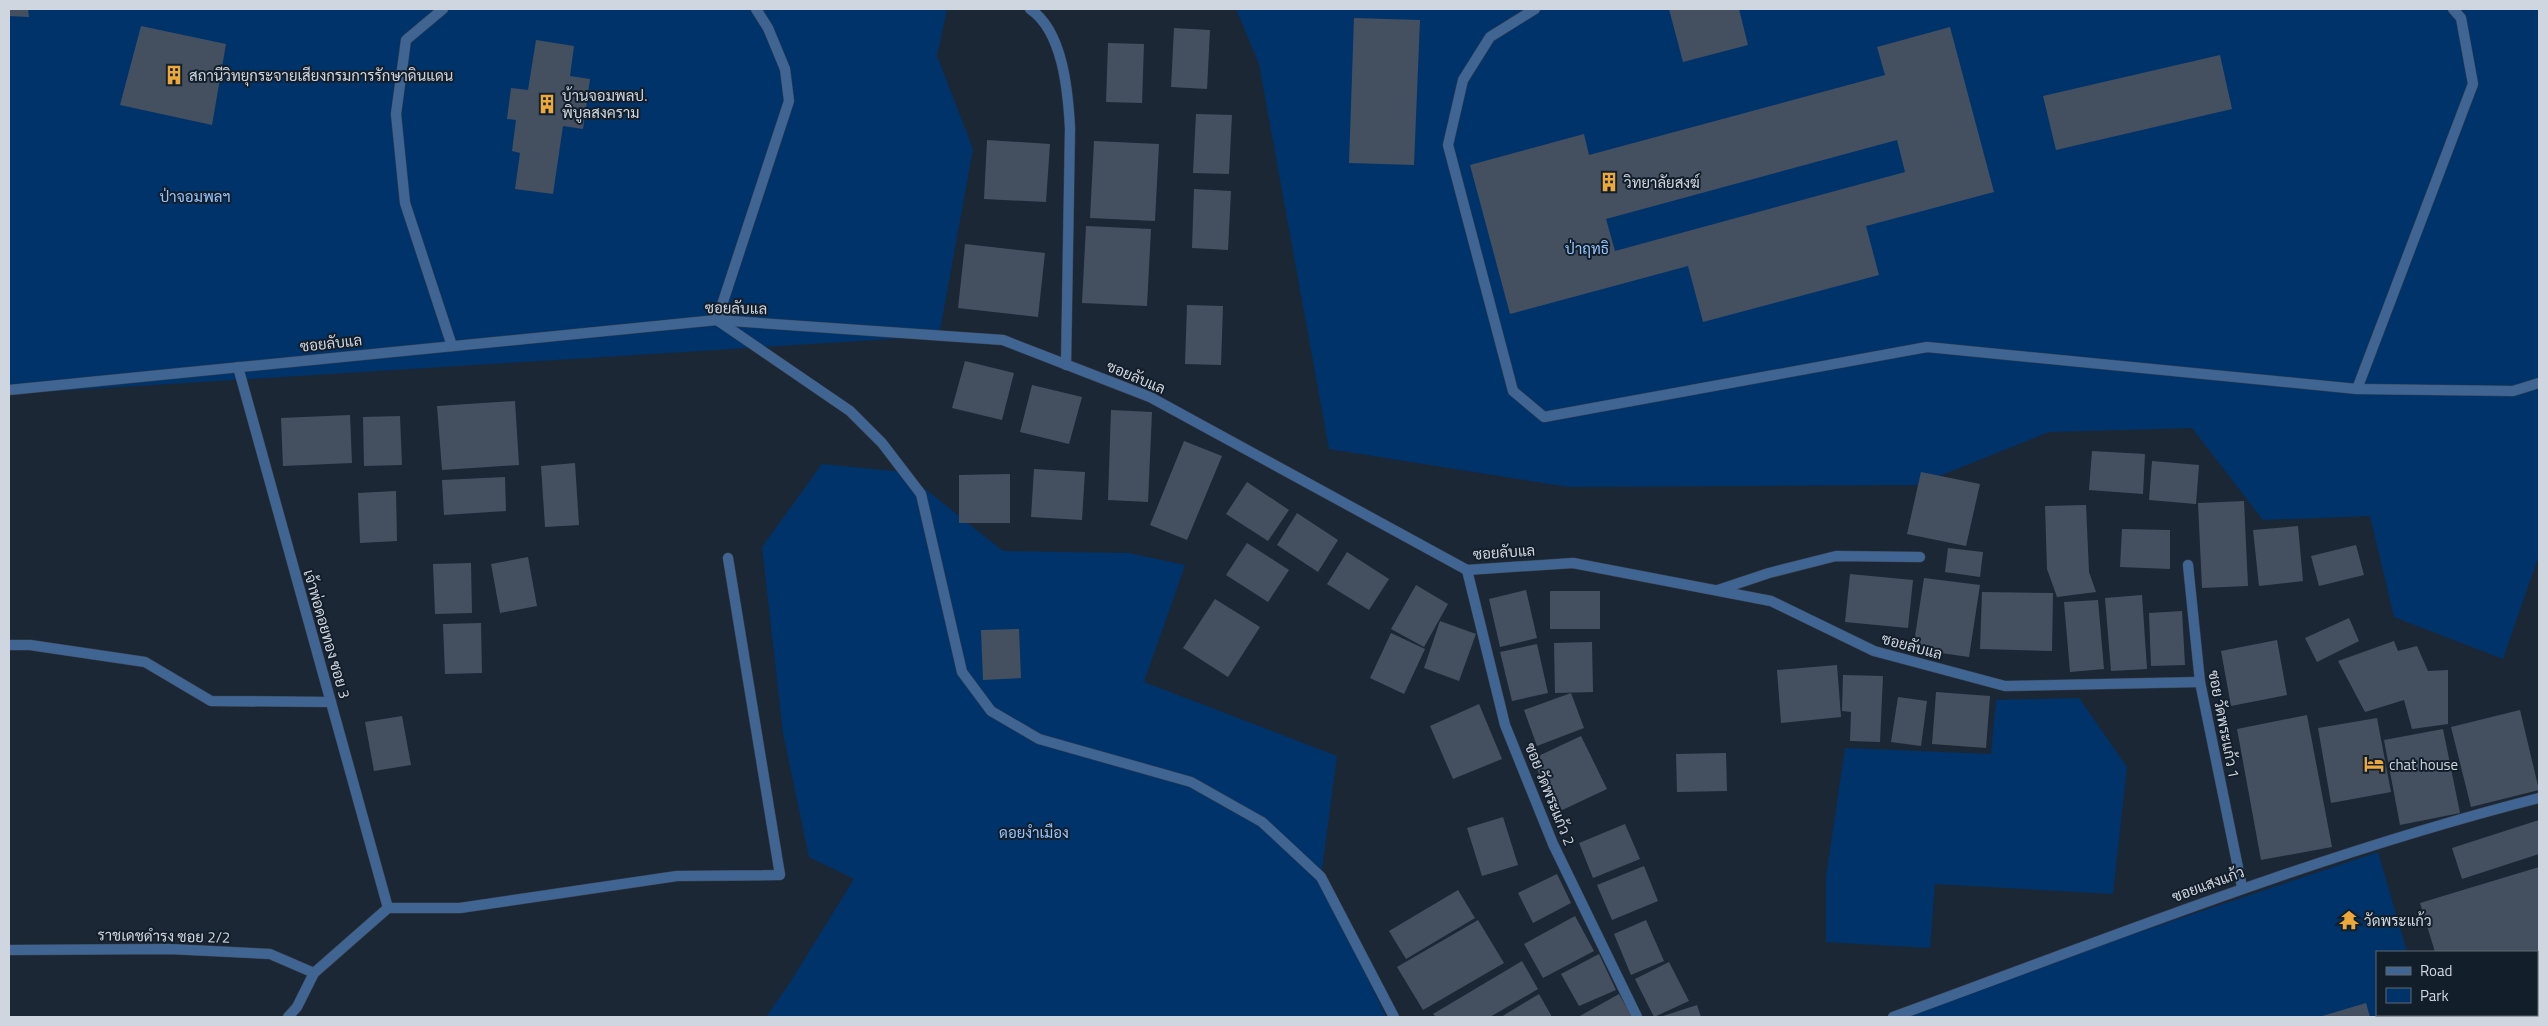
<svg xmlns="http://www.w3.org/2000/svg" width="2548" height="1026" viewBox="0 0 2548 1026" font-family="'Titillium Web',Sarabun,sans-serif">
<rect width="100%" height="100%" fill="#1c2735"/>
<g fill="#003369">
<path d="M9 9H947L937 56 973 149 939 336 9 394Z"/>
<path d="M1236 9H2539V560L2537 561 2503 659 2394 617 2370 516 2263 520 2192 428 2049 432 1917 485 1568 487 1329 449 1259 64Z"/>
<path d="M822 464 904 472 1003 551 1129 553 1185 565 1144 682 1337 756 1321 877 1386 1017H766L791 981 854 879 809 857 783 733 762 547Z"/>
<path d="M2079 698 2127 767 2113 894 1935 884 1930 948 1826 942V877L1845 748 1991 754 1996 700Z"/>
<path d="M2378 852 2407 952H2377V1015H2470L2477 1017H1901L1987 983Z"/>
</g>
<g fill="#445060" fill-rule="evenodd">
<path d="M9 9H28L29 17 9 16Z"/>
<path d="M1669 9H1739L1748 45 1683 62Z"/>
<path d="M1354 18 1420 20 1414 165 1349 163Z"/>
<path d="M141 26 226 44 212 125 120 105Z"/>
<path d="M1950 27 1994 192 1866 226 1879 275 1703 322 1688 266 1510 314 1470 165 1584 134 1589 155 1885 75 1877 47ZM1897 140 1905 172 1615 251 1606 219Z"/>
<path d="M1174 28 1210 30 1207 89 1171 87Z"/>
<path d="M536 40 574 46 570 76 590 79 583 129 563 126 553 194 515 189 520 153 512 151 516 120 507 119 511 88 528 90Z"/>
<path d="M1108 43 1144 44 1142 103 1106 102Z"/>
<path d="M2220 55 2232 109 2056 150 2043 96Z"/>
<path d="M1196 114 1232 115 1229 174 1193 173Z"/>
<path d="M987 140 1050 144 1046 202 984 199Z"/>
<path d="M1094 141 1159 144 1155 221 1090 218Z"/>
<path d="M1194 189 1231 191 1228 250 1192 248Z"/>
<path d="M1086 226 1151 229 1147 306 1082 303Z"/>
<path d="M965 244 1045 253 1038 317 958 308Z"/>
<path d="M1187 305 1223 306 1221 365 1185 364Z"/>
<path d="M965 361 1014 373 1002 420 952 408Z"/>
<path d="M1032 385 1082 397 1069 444 1020 432Z"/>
<path d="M515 401 519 465 442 470 437 406Z"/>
<path d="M1111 410 1152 412 1148 502 1108 500Z"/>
<path d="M350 415 352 463 283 466 281 418Z"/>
<path d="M400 416 402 465 364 466 363 417Z"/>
<path d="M1184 441 1222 456 1187 540 1150 525Z"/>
<path d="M2092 451 2145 454 2143 494 2089 490Z"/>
<path d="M2152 461 2199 465 2196 504 2149 500Z"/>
<path d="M575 463 579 525 545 527 541 466Z"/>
<path d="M1034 469 1085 472 1082 520 1031 517Z"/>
<path d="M1921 472 1980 484 1966 546 1907 534Z"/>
<path d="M1010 474V523H959V475Z"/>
<path d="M505 477 506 511 444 515 442 480Z"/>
<path d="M1247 482 1289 510 1268 541 1226 514Z"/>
<path d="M396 491 397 541 360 543 358 493Z"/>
<path d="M2244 501 2248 586 2202 588 2198 503Z"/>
<path d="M2086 505 2089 572 2096 592 2057 597 2047 569 2045 506Z"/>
<path d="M1297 513 1338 540 1318 572 1277 545Z"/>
<path d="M2298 526 2303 581 2259 586 2253 530Z"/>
<path d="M2122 529 2170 530V569L2120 567Z"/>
<path d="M1247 543 1289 570 1268 602 1226 575Z"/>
<path d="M2356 545 2364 575 2319 586 2311 556Z"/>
<path d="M1948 548 1983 552 1980 577 1945 572Z"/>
<path d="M1347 552 1389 579 1369 610 1327 584Z"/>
<path d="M528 557 537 606 500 613 491 564Z"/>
<path d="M471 563 472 613 435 614 433 564Z"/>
<path d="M1850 574 1913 580 1908 628 1845 622Z"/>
<path d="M1924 578 1980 585 1969 657 1913 649Z"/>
<path d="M1416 585 1448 604 1424 647 1391 629Z"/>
<path d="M1526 590 1537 638 1500 647 1489 599Z"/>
<rect x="1550" y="591" width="50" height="38"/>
<path d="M1982 592 2053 593 2052 651 1980 649Z"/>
<path d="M2142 595 2147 669 2111 671 2105 598Z"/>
<path d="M1215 599 1260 627 1228 677 1183 648Z"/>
<path d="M2098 600 2104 669 2070 672 2064 602Z"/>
<path d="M2182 611 2185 665 2151 666 2149 613Z"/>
<path d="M2349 618 2359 641 2317 662 2305 638Z"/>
<path d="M1440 621 1476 634 1459 681 1424 668Z"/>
<path d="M481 623 482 673 445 674 443 624Z"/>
<path d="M1019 629 1021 678 983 680 981 630Z"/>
<path d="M1391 633 1425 649 1404 694 1370 678Z"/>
<path d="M2277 640 2287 695 2231 706 2221 651Z"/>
<path d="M2394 641 2398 651 2417 646 2428 671 2448 670V724L2412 729 2404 700 2365 712 2338 661Z"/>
<path d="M1592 642 1593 692 1555 693 1554 643Z"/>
<path d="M1537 644 1548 693 1512 701 1500 652Z"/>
<path d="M1837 665 1841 717 1781 723 1777 670Z"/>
<path d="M1843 675 1883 676 1880 742 1850 741 1851 712 1842 711Z"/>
<path d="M1936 692 1990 696 1986 748 1932 744Z"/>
<path d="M1571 693 1584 728 1537 746 1524 710Z"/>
<path d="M1898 697 1927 701 1921 746 1891 742Z"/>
<path d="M1479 704 1502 759 1453 779 1430 726Z"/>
<path d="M2520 710 2539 790 2471 807 2451 727Z"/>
<path d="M2307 715 2332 847 2261 860 2237 729Z"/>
<path d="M402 716 411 765 374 771 365 722Z"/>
<path d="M2377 718 2391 792 2331 803 2318 728Z"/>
<path d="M2443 729 2460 813 2400 825 2384 740Z"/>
<path d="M1581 736 1607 789 1558 812 1532 759Z"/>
<path d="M1726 753 1727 791 1677 792 1676 754Z"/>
<path d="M1503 817 1518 865 1482 876 1467 828Z"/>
<path d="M2539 820V854L2462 879 2452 848Z"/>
<path d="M1625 824 1640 859 1593 878 1579 843Z"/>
<path d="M1644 866 1658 901 1612 920 1597 885Z"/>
<path d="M2539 867V953L2435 952 2420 903Z"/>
<path d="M1557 874 1571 903 1533 923 1518 893Z"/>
<path d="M1458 890 1475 918 1406 959 1389 931Z"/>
<path d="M1575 916 1594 951 1543 978 1524 944Z"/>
<path d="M1478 920 1504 963 1423 1010 1397 967Z"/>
<path d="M1646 920 1664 961 1631 975 1614 934Z"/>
<path d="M1599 954 1616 990 1579 1006 1561 974Z"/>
<path d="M1522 961 1538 989 1490 1017H1436L1433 1014Z"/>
<path d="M1669 962 1689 1001 1654 1017 1635 979Z"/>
<path d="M1539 994 1552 1017H1501Z"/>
<path d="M1619 994 1632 1017H1578Z"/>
<path d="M2366 1003 2370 1017H2319Z"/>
<path d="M1697 1005 1701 1017H1660Z"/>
</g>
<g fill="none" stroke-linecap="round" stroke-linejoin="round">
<defs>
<g id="service">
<path d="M443 9 406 40 396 114 405 203 452 346"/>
<path d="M1030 9C1063 31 1068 91 1070 128L1066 365"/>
<path d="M1535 9 1490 37 1463 80 1448 145 1513 391 1544 417 1927 347 2357 389 2473 84 2461 18 2453 9"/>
<path d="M717 320 789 101 785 69 768 28 756 9"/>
<path d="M2357 389 2513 391 2539 383"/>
<path d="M1718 590 1769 573 1836 556 1920 557"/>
<path d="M388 908H460L677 876 780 875 728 558"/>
<path d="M9 950 169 949 270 954 314 973"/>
</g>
<g id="minor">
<path d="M238 367 388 908 314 973 297 1007 288 1017"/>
<path d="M9 390 717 320 1003 340 1150 397 1467 570 1573 563 1771 601 1874 651 2005 686 2200 682"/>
<path d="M2188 565 2200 682 2242 887"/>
<path d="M1467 570 1505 725 1553 844 1637 1017"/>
<path d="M9 645H30L145 662 211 701 331 702"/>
<path d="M1893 1017C2107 939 2318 854 2539 798"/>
</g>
<path id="tertiary" d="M717 320 850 411 882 443 921 494 962 672 991 711 1039 739 1191 782 1262 822 1321 877 1394 1017"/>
</defs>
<use href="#service" stroke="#394350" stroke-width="11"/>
<use href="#minor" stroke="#394350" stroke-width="11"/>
<use href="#tertiary" stroke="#394350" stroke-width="11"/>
<use href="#service" stroke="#416593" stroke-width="10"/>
<use href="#minor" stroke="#416593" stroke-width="10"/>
<use href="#tertiary" stroke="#416593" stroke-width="10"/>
</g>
<defs>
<symbol id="building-bare" viewBox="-9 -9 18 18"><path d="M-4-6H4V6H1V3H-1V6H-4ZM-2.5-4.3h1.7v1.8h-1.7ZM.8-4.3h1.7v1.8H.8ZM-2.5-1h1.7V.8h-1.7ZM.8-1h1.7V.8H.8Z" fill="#eda83b" stroke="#131e2b" stroke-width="2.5" paint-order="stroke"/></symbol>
<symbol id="hotel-bare" viewBox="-9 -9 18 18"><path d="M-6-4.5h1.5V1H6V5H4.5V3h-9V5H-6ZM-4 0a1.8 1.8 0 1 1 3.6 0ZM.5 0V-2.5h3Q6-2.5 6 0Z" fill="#eda83b" stroke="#131e2b" stroke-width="2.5" paint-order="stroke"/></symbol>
<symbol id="temple-bare" viewBox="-9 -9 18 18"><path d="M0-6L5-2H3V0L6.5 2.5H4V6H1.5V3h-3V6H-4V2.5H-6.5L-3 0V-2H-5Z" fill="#eda83b" stroke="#131e2b" stroke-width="2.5" paint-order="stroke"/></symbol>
</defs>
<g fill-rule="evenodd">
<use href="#building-bare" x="160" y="61" width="28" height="28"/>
<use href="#building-bare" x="533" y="90" width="28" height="28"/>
<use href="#building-bare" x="1595" y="168" width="28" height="28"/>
<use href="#hotel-bare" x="2360" y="750" width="28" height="28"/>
<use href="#temple-bare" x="2335" y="906" width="28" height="28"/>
</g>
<g text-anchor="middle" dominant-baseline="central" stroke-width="4" stroke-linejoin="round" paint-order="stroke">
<g font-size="15" fill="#cfd6df" stroke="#131e2b" text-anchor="start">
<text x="189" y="75">สถานีวิทยุกระจายเสียงกรมการรักษาดินแดน</text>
<text x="562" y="95">บ้านจอมพลป.<tspan x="562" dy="17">พิบูลสงคราม</tspan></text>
<text x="1624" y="182">วิทยาลัยสงฆ์</text>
<text x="2389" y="764">chat house</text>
<text x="2364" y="920">วัดพระแก้ว</text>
</g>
<g font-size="15" fill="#97c4fe" stroke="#131e2b">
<text x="195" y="196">ป่าจอมพลฯ</text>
<text x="1587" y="248">ป่าฤทธิ</text>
<text x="1034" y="832">ดอยงำเมือง</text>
</g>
<g font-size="15" fill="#cfd6df" stroke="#131e2b">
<text transform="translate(736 308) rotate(1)">ซอยลับแล</text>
<text transform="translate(331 343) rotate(-6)">ซอยลับแล</text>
<text transform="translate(1136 377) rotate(23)">ซอยลับแล</text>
<text transform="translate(1504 552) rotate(-4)">ซอยลับแล</text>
<text transform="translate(327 634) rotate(74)">เจ้าพ่อดอยทอง ซอย 3</text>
<text transform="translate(1912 646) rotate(15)">ซอยลับแล</text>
<text transform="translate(2224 724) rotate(79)">ซอย วัดพระแก้ว 1</text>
<text transform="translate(1550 794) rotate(68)">ซอย วัดพระแก้ว 2</text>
<text transform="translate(2208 884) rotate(-20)">ซอยแสงแก้ว</text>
<text transform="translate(164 936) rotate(1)">ราชเดชดำรง ซอย 2/2</text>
</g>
</g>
<rect width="2548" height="1026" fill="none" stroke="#cfd6df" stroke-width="20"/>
<rect x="2376" y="951" width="162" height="65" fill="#131e2b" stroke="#5e6873"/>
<rect x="2386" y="967" width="25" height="8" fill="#416593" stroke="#5e6873"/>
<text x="2420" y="976" font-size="15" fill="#cfd6df">Road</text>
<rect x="2386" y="988" width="25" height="15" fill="#003369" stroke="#5e6873"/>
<text x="2420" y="1001" font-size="15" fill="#cfd6df">Park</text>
</svg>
